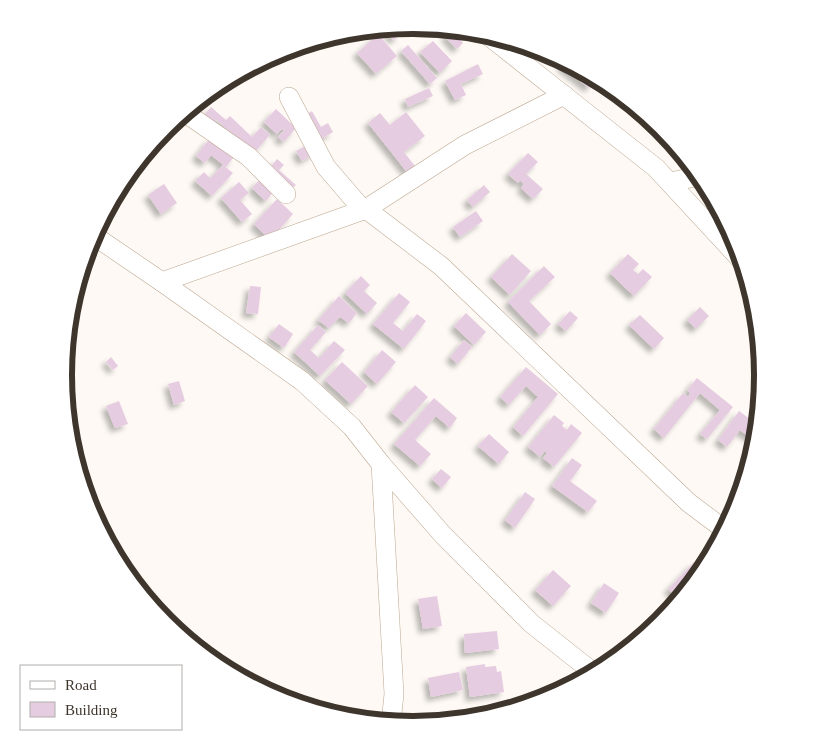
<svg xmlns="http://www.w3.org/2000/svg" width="826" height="750" viewBox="0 0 826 750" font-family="Georgia,serif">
<defs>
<filter id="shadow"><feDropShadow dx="-4.5" dy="4.5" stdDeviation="2.5" flood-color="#0004"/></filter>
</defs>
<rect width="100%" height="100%" fill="#fef9f4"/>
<g fill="#e6cce1" filter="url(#shadow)">
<path d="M391 27H394L400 36 393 40 387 30Z"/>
<path d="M451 31 463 43 457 49 445 36Z"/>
<path d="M378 34 397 56 376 74 357 53Z"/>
<path d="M433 41 452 61 440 73 420 52Z"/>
<path d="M408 45 437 78 430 84 401 51Z"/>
<path d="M564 61 596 78 589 88 561 66Z"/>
<path d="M478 64 483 74 461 84 466 95 455 100 445 81Z"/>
<path d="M429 88 433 96 408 107 405 99Z"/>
<path d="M211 107 226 120 230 116 252 137 261 127 270 135 253 154 217 120 213 125 203 116Z"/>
<path d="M276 109 296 128 284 142 278 137 284 130 282 129 277 134 264 122Z"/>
<path d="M312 111 321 127 328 123 333 132 316 142 302 117Z"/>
<path d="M406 112 425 136 404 152 415 166 407 172 368 123 380 113 390 125Z"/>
<path d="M210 138 234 157 226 167 211 155 205 163 196 156Z"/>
<path d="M311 143 316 152 302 161 296 151Z"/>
<path d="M528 153 538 162 526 174 543 189 533 199 521 188 524 184 520 180 518 183 508 174Z"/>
<path d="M277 159 284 165 279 170 296 185 289 191 267 171Z"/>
<path d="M223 165 233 173 212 196 195 181 204 172 210 178Z"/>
<path d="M260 179 274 191 266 201 252 188Z"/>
<path d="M239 182 249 193 240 200 252 214 242 222 221 198Z"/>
<path d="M164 184 177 203 161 214 148 195Z"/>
<path d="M484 185 490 192 473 207 467 200Z"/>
<path d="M277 199 293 214 270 240 254 224Z"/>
<path d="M476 211 483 221 460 237 453 227Z"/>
<path d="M512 254 531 271 510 295 491 277Z"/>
<path d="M628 254 639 264 633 270 638 274 643 269 652 277 634 296 610 273Z"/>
<path d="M544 266 555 277 529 301 551 324 540 335 508 302Z"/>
<path d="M361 276 370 285 364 291 377 303 367 314 345 293Z"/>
<path d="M250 286 261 287 258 314 246 313Z"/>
<path d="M399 293 410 302 393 323 403 331 417 314 426 321 404 349 373 324Z"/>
<path d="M339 296 357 313 349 323 340 317 329 328 318 320Z"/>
<path d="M700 307 709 316 696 329 687 320Z"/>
<path d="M570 311 578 318 566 331 558 324Z"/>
<path d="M466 313 486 332 474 345 454 326Z"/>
<path d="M640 315 664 338 654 349 629 325Z"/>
<path d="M279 324 293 334 284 348 269 337Z"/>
<path d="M318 325 326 332 310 350 319 358 334 341 345 350 320 376 294 352Z"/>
<path d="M464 340 472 347 458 364 450 357Z"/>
<path d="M382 350 396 362 377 384 364 372Z"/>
<path d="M111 357 118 366 113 370 106 362Z"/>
<path d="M342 362 368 386 351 404 325 380Z"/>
<path d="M526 367 558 394 523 436 513 427 538 397 526 386 509 405 500 397Z"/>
<path d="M697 378 733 407 707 439 700 434 720 410 700 393 664 438 654 429 683 393 688 397 690 393 687 390Z"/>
<path d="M179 381 185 401 174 405 168 384Z"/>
<path d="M415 385 428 397 404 423 391 412Z"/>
<path d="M434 398 457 418 450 428 436 416 415 440 431 454 420 466 394 444Z"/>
<path d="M119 401 128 424 115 428 106 406Z"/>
<path d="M739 411 758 425 756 442 740 430 727 447 718 440Z"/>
<path d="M554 415 564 423 562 426 567 430 571 424 582 433 554 467 543 458 547 453 545 451 540 457 528 447Z"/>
<path d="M489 434 509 452 499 464 478 446Z"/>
<path d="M756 443V444L752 458 747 455Z"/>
<path d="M572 458 582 465 570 481 597 501 588 512 552 486Z"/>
<path d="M441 469 451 477 442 488 432 479Z"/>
<path d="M525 492 535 499 515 528 505 520Z"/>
<path d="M694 562 701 568 703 566 705 568 679 600 668 589Z"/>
<path d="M553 570 571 586 553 606 535 590Z"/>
<path d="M604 583 619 593 606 613 591 603Z"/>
<path d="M437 596 442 626 423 629 418 599Z"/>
<path d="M497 631 499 649 465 653 464 634Z"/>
<path d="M485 664V667L496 666 497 672 501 671 504 692 470 697 466 667Z"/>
<path d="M459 672 463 690 431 697 428 678Z"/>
</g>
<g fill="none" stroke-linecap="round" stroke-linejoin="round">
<defs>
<g id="minor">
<path d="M485 33 656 168 743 262"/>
<path d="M289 97 326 167 363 210"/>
<path d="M184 112 249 157 286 194"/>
<path d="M670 182 700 176"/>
<path d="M366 209 441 266 689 503 725 530"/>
<path d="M93 235 162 282 302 381 352 427 381 464 443 535 532 624 594 673"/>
<path d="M162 282 366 209 465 145 564 95"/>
<path d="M381 464 394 694 391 723"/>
</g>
</defs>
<use href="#minor" stroke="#bba68f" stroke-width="20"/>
<use href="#minor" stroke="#fff" stroke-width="19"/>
</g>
<path d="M0 0H826V750H0ZM72 375a341 341 0 1 1 682 0a341 341 0 1 1-682 0Z" fill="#fff" fill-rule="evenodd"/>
<path fill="none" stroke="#3e352c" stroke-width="6" d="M72 375a341 341 0 1 1 682 0a341 341 0 1 1-682 0Z"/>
<rect x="20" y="665" width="162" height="65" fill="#ffffff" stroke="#b2aeab"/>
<rect x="30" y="681" width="25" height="8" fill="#ffffff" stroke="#b2aeab"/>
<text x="65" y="690" font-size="15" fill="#3e352c">Road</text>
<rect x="30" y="702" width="25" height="15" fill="#e6cce1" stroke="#b2aeab"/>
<text x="65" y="715" font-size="15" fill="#3e352c">Building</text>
</svg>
